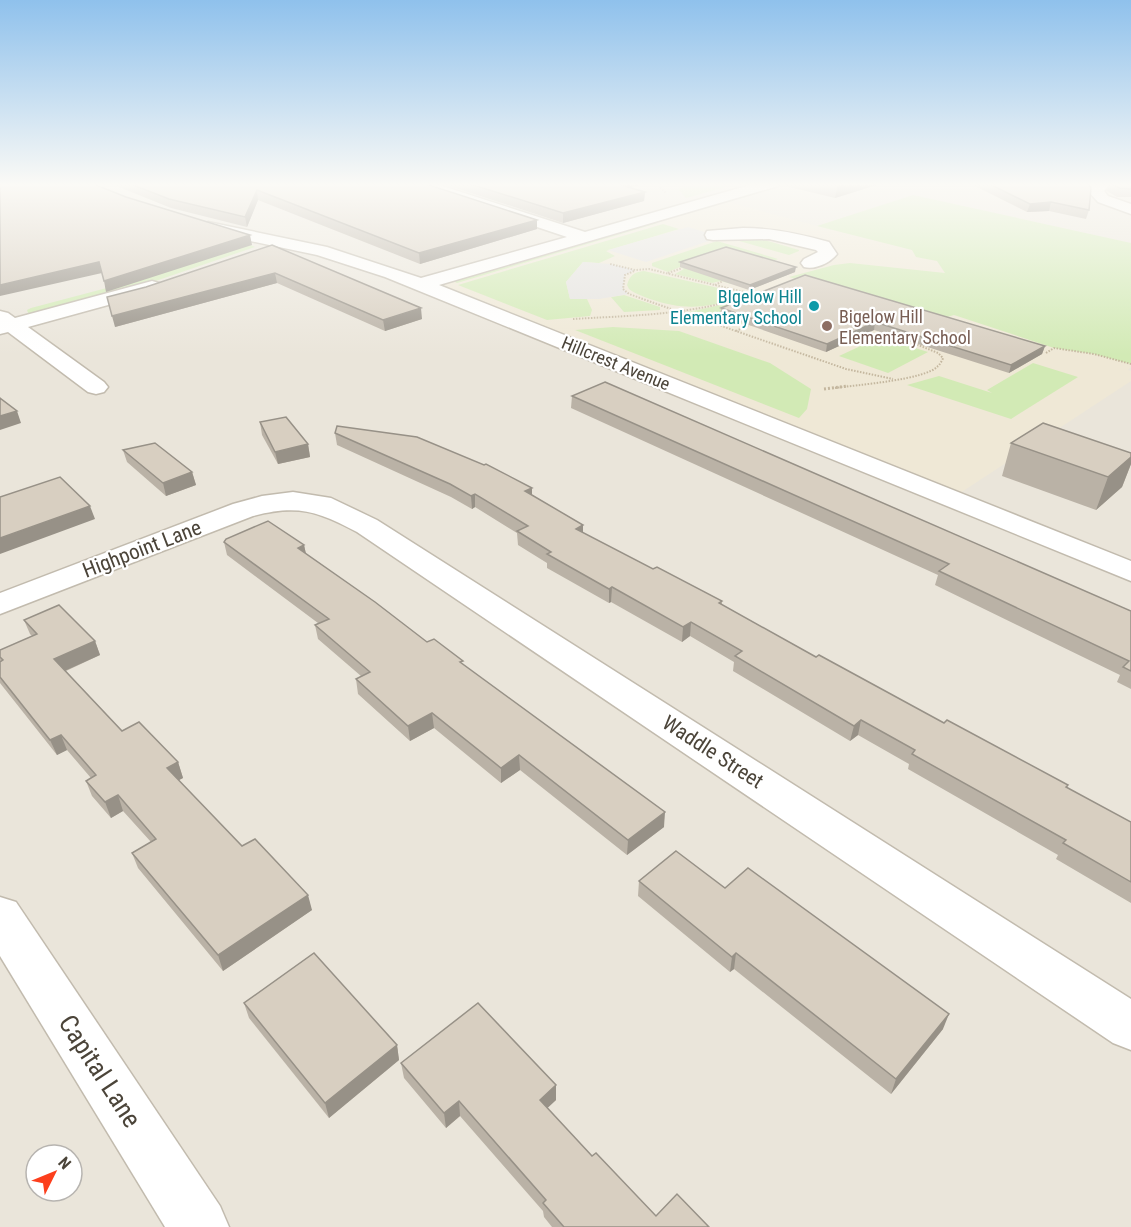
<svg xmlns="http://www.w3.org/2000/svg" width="1131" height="1227" viewBox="0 0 1131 1227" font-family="'Roboto Condensed',sans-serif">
<rect width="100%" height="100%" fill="#f6f3ec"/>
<path fill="#eae5da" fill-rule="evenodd" d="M0 183H1131V1227H0ZM36 1155H72V1191H36Z"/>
<path fill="#efe8d6" d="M913 195 1131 243V367L1128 370 1131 371V381L951 499 422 284 717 199 817 226Z"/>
<g fill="#d2eab5">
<path d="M699 183H741L686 198 678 189Z"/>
<path d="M913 195 1131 243V364L1094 354 1054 348 954 315 934 321 789 277 834 265 850 263 945 273 937 261 916 257 912 250 817 226Z"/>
<path d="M650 223H658L457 283 453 281Z"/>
<path d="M663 224 679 229 606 251 615 256 599 263 583 262 566 282 570 299H587L592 310 590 316 547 320 458 285Z"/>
<path d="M744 234 799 250V251L789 255 725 237Z"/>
<path d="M717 241 778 259 767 263 778 267 731 284 721 281 712 283 675 274 684 269 680 267 668 272 652 266V263Z"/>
<path d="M249 244 255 247 135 288 33 313H28L27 310 31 308 118 285Z"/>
<path d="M644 271 736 292 742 297C707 308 685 311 650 299 643 296 635 294 629 289L627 285C630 275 634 272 644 271Z"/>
<path d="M624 295 660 307V310L624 312 611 297Z"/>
<path d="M742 300 744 323 736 326 689 312Z"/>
<path d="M613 327 679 331 770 363 811 389 807 409 799 418 575 330Z"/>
<path d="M880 337 928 352 888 373 839 356Z"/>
<path d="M1033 363 1078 377 1011 419 907 385 939 376 992 393 987 390Z"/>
</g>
<g fill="#e5e3e0">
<path d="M688 227 721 237 646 262 608 250Z"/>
<path d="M583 262 610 264 635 270 625 275 623 288 629 294 599 299H570L566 282Z"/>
</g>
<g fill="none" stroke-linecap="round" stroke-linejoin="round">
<defs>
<g id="minor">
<path d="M412 183H433L585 232 757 183H780L778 186 439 285 1131 561V581L385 277 317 255 208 232 200 227 208 222 327 247 421 278 567 237 414 186Z"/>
<path d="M1095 183H1111L1104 191 1108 196 1131 204V214L1098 202 1087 190Z"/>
<path d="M743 228C773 228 800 234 829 242L837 254C830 263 815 270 804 267L801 263 804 259 818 252 816 250 769 239 713 240 707 239 705 235 707 231Z"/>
<path d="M152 281 159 283 162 287 159 291 28 327 104 382 108 387 104 392 96 394 88 392 8 332 0 334V311L8 313 15 318Z"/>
<path d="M293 492 331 498 377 520 1131 999V1050L1113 1043 357 532C318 511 297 504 253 516L0 614V593L233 504 262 496Z"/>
<path d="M0 897 16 902 220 1206 229 1227H165L0 956Z"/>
</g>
</defs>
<use href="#minor" stroke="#c2bbae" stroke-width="3"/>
<g stroke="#c4b79f" stroke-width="2" stroke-dasharray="1.5 1.5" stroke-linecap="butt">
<path d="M656 183 666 193"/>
<path d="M634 271 625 275 623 289 629 294 671 309"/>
<path d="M668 273 682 268"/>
<path d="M715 285 723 281"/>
<path d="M678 311 846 369 893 379"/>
<path d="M573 319C618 316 710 315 748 293L649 269 635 270 610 264"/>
<path d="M736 331 751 324"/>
<path d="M1046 353 1054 348 1094 354 1131 364"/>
<path d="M835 388C855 385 926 380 938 366 939 366 943 359 943 358L938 353 896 336"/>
</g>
<path stroke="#c4b79f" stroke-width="3" stroke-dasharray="2 2" stroke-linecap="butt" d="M824 389 848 386"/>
<use href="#minor" fill="#fff" fill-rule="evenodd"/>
</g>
<g fill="#bab2a6">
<path d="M109 183H423L537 220V229L420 264 258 200 247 227 171 208Z"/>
<path d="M440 183H648L630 187 645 192 644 201 563 223Z"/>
<path d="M781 183H883L835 198 781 185Z"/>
<path d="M969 183H1092L1089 185V210L1086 219 1049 211 1027 212Z"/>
<path d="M1109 183H1131V197H1117L1107 191Z"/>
<path d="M272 245 422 319 385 331 277 283 115 327 146 287Z"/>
<path d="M680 262 795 272 749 290 680 267Z"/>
<path d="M805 275 1045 346 1042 354 1009 373 874 330 826 352 720 315 721 308Z"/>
<path d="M572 396 1131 611V689L1117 682 1120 675 935 585 938 575 571 408Z"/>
<path d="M260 422 308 444 310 457 278 464 262 435Z"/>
<path d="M335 433 532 488V495L583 525V533L653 569 722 601V605L816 657 944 723 1068 785 1067 788 1131 822V903L1056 859 1058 855 908 769 909 764 858 735 850 741 733 671 734 662 690 636 682 642 611 602 609 603 547 568V563L518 545 517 533 475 507 472 509 451 497 337 445Z"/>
<path d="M1011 443 1131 453V464L1122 487 1096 510 1002 476Z"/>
<path d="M123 450 192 472 196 485 166 496 127 462Z"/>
<path d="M224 542 304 545 306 554 427 642 463 665 664 827 627 855 520 770 501 783 434 728 410 741 358 694 356 679 361 676 318 639 315 625 318 623 227 555Z"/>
<path d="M24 620 95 641 100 655 66 671 122 731 178 762 183 778 178 780 242 846 312 910 223 971 138 868 132 853 151 842 123 811 111 818 92 796 86 781 91 778 67 750 57 755 0 683V650L32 636 30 634Z"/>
<path d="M639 881 725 888 943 1029 891 1094 734 969 730 972 638 896Z"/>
<path d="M244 1003 397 1045 399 1060 329 1118 249 1018Z"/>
<path d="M401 1063 556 1085V1100L547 1108 592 1156 656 1216 709 1227H552L544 1217 543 1211 460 1116 446 1128 404 1078Z"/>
</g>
<g fill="#979187">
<path d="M614 183H647L614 192Z"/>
<path d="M842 183H883L835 198 838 184Z"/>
<path d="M257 190 258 200 247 227 245 217Z"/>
<path d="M645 192 644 201 563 223V213Z"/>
<path d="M1051 202 1049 211 1027 212 1030 204Z"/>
<path d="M537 220V229L420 264 419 253Z"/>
<path d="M250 235 252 245 106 292 104 281Z"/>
<path d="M99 262 102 273 0 296V285Z"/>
<path d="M796 267 795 272 749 290 750 285Z"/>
<path d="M275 273 277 283 115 327 112 316Z"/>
<path d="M421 308 422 319 385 331 383 320Z"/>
<path d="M875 322 874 330 826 352 827 344Z"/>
<path d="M1045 346 1042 354 1009 373 1011 365Z"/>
<path d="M17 411 21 423 0 430V416Z"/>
<path d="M308 444 310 457 278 464 275 452Z"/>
<path d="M1131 457V464L1122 487 1096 510 1108 477Z"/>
<path d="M192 472 196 485 166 496 163 483Z"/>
<path d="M532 488V501L525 491Z"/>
<path d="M475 494V507L472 509 471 496Z"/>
<path d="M90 506 95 519 0 554V538Z"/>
<path d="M583 525V539L576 529Z"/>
<path d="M304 545 307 559 298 548Z"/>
<path d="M612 587 611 602 609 603V589Z"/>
<path d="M691 622 690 636 682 642 683 627Z"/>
<path d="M95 641 100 655 60 673 54 659Z"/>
<path d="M432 713 434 728 410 741 408 726Z"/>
<path d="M861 720 858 735 850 741 854 726Z"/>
<path d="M61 735 67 750 57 755 50 740Z"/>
<path d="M519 755 520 770 501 783V768Z"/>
<path d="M178 762 183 778 172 784 167 768Z"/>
<path d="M118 795 123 811 111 818 105 802Z"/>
<path d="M665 812 664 827 627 855 628 840Z"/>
<path d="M308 895 312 910 223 971 218 955Z"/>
<path d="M736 953 734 969 730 972 732 957Z"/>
<path d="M949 1014 943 1029 891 1094 896 1079Z"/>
<path d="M397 1045 399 1060 329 1118 325 1103Z"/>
<path d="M556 1085V1100L540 1115V1100Z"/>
<path d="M459 1101 460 1116 446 1128 444 1113Z"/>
</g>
<g fill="#d8cfc1" stroke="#979187" stroke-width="1.5">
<path d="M0 183H91L126 197 250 235 104 281 99 262 0 285Z"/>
<path d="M128 183H423L537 220 419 253 257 190 245 217 169 199Z"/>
<path d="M467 183H614L645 192 563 213Z"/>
<path d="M987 183H1088L1091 188 1089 210 1051 202 1030 204Z"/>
<path d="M1110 183H1131V189L1120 188Z"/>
<path d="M272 245 421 308 383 320 275 273 112 316 107 297 146 287Z"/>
<path d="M726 247 796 267 750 285 680 262Z"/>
<path d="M805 275 1045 346 1011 365 875 322 827 344 721 308Z"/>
<path d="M605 382 1131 611V671L1123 667 1129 661 939 571 949 564 572 396Z"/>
<path d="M0 398 17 411 0 416Z"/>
<path d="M286 417 308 444 275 452 260 422Z"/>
<path d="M1043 423 1131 453V457L1108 477 1011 443Z"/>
<path d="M337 426 417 437 484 465 486 464 532 488 525 491 583 525 576 529 653 569 657 567 722 601 719 603 816 657 819 655 944 723 947 720 1068 785 1066 787 1131 822V882L1063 843 1066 840 912 754 915 750 861 720 854 726 735 656 742 651 691 622 683 627 612 587 609 589 547 554 551 552 517 531 528 526 475 494 471 496 450 484 335 433Z"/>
<path d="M155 443 192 472 163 483 123 450Z"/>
<path d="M60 477 90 506 0 538V497Z"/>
<path d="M268 521 304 545 298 548 375 602 427 642 434 639 463 661 460 662 665 812 628 840 519 755 501 768 432 713 408 726 356 679 370 672 315 625 329 619 224 542 226 539Z"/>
<path d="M59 605 95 641 54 659 122 731 139 722 178 762 167 768 242 846 255 839 308 895 218 955 132 853 156 839 118 795 105 802 86 781 96 775 61 735 50 740 0 677V662L3 660 0 657V650L37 634 24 620Z"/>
<path d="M676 851 725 888 748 868 949 1014 896 1079 736 953 732 957 639 881Z"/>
<path d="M314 953 397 1045 325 1103 244 1003Z"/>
<path d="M478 1003 556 1085 540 1100 592 1156 596 1153 656 1216 677 1194 709 1227H564L543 1203 546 1200 459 1101 444 1113 401 1063Z"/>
</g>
<linearGradient id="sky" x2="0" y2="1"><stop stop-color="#8fc1ec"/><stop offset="0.52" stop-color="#fbfaf6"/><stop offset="1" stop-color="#fbfaf6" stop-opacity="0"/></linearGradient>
<rect width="1131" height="355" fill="url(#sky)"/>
<circle fill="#0f9aa8" stroke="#fff" stroke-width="2" cx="814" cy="306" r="6"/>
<circle fill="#8d6e63" stroke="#fff" stroke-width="2" cx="827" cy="326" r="6"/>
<g text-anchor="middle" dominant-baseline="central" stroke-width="4.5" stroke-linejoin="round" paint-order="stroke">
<g font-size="18" fill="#0d838f" stroke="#fff" text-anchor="end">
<text x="802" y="296">BIgelow Hill<tspan x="802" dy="21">Elementary School</tspan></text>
</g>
<g font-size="18" fill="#785e54" stroke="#fff" text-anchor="start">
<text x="839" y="316">Bigelow Hill<tspan x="839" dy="21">Elementary School</tspan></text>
</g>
<g font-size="18" fill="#4b4439" stroke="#fff">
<text transform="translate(616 363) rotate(22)">Hillcrest Avenue</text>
</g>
<g font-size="21" fill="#4b4439" stroke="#fff">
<text transform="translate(142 549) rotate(-21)">Highpoint Lane</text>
<text transform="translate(713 752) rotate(33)">Waddle Street</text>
</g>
<g font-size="26" fill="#4b4439" stroke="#fff">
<text transform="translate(100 1071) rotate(57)">Capital Lane</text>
</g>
</g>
<g transform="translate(54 1173) rotate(47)"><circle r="28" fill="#ffffff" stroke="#b7b4b0" stroke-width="1.5"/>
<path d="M0-4.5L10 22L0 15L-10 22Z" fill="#fc3f1d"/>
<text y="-9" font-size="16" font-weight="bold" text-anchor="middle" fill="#4b4439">N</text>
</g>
</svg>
